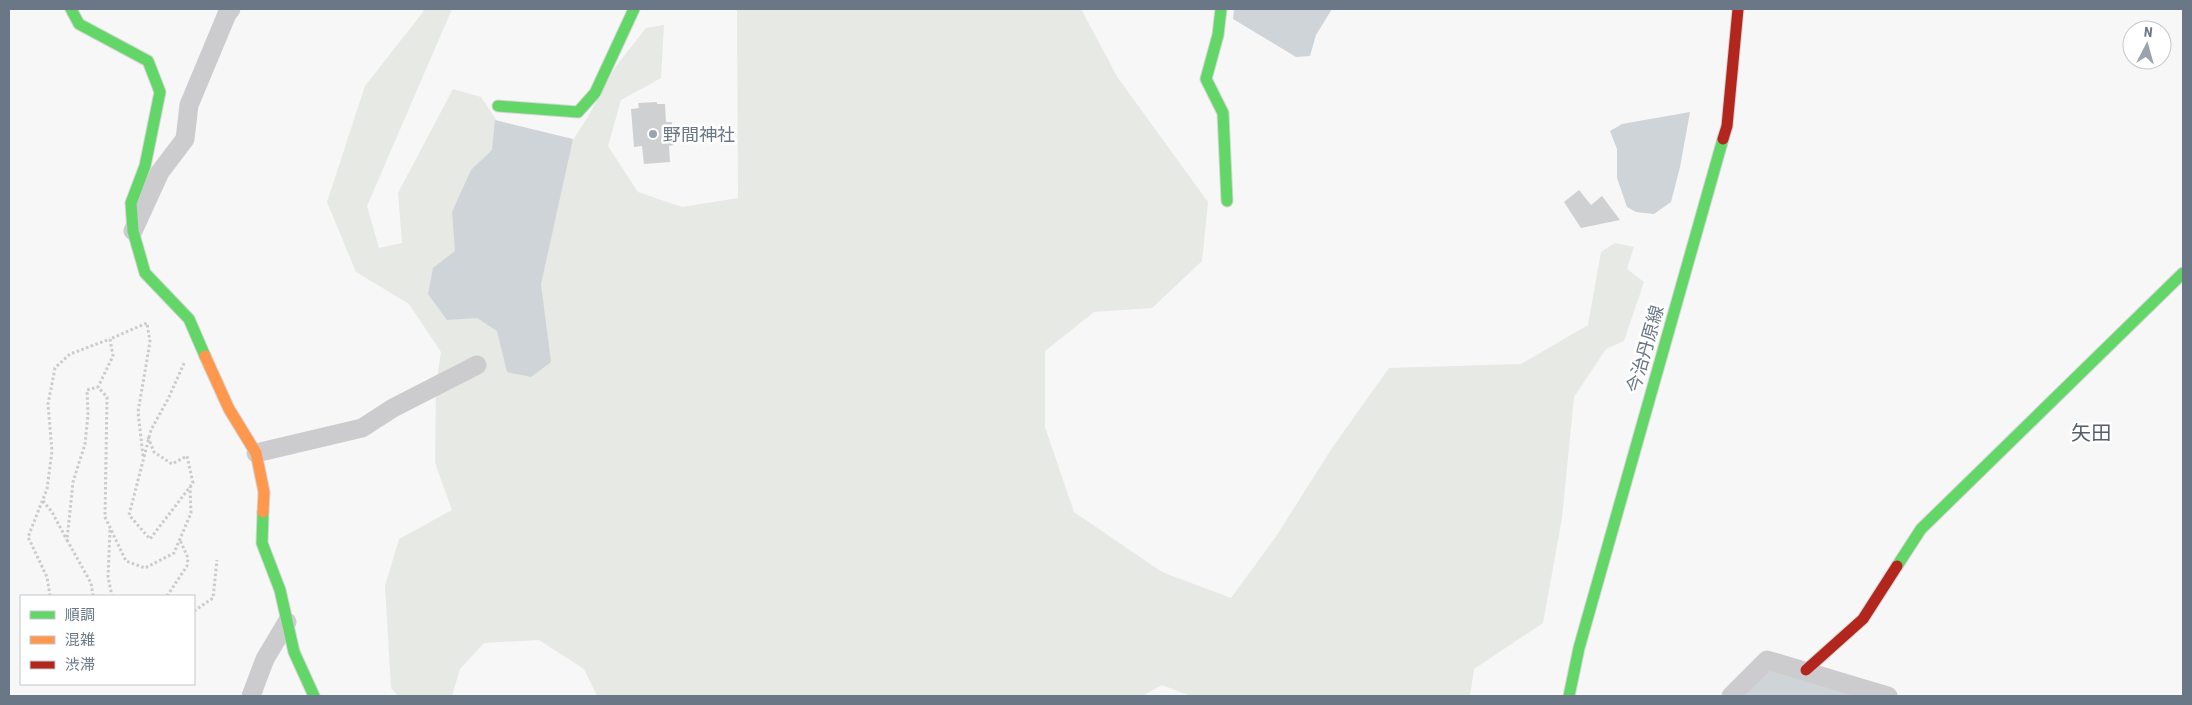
<svg xmlns="http://www.w3.org/2000/svg" width="2192" height="705" viewBox="0 0 2192 705" font-family="'Roboto Condensed','Noto Sans JP',sans-serif">
<rect width="100%" height="100%" fill="#f7f7f7"/>
<path fill="#e6e9e4" d="M424 9H452L367 206 379 248 402 243 398 193 453 89 481 97 509 139 549 178 587 118 616 66 646 28 664 25 661 78 621 100 608 146 638 192 682 207 738 198 737 9H1081L1118 78 1208 202 1202 261 1152 308 1094 312 1045 351V427L1074 512 1162 572 1231 598 1275 538 1332 448 1389 368 1521 364 1588 325 1601 252 1615 243 1634 247 1627 269 1644 282 1624 341 1606 349 1574 397 1562 518 1543 623 1474 669 1470 696H1191L1162 685 1142 696H597L584 669 539 640 484 643 460 669 452 696H398L391 688 385 586 399 539 452 510 435 463 436 385 441 352 409 304 356 272 327 202 365 86 423 12Z"/>
<g fill="#ced4d8">
<path d="M1234 9H1332L1316 35 1310 56 1296 57 1233 19Z"/>
<path d="M1690 112 1680 167 1671 202 1654 214 1636 212 1627 207 1617 178V149L1610 131 1622 124Z"/>
<path d="M495 120 573 139 541 284 551 362 531 377 507 372 497 331 477 318 447 320 428 294 433 268 455 251 452 212 471 170 492 150Z"/>
</g>
<g fill="none" stroke-linecap="round" stroke-linejoin="round">
<path stroke="#ced4d8" stroke-width="31" d="M1751 696 1760 684 1770 679 1836 696"/>
</g>
<g fill="#cfd0d1">
<path d="M657 102V104H665L666 122H672L674 145 669 146 670 162 644 164 642 146 634 147 631 109 639 108 638 103Z"/>
<path d="M1579 190 1591 205 1602 196 1620 220 1581 228 1564 202Z"/>
</g>
<g fill="none" stroke-linecap="round" stroke-linejoin="round">
<defs>
<g id="fast">
<path d="M71 9 79 24 148 61 160 92 145 166 131 203 133 231 145 273 189 319 205 356"/>
<path d="M1221 9 1218 35 1206 79 1223 113 1227 201"/>
<path d="M498 106 578 112 595 93 634 9"/>
<path d="M263 512 262 543 280 590 294 652 314 696"/>
<path d="M1897 566 1921 529 2183 273"/>
<path d="M1569 696 1579 648 1723 139"/>
</g>
<path id="slow" d="M205 356 229 409 256 453 264 492 263 512"/>
<g id="jam">
<path d="M1723 139 1727 126 1738 9"/>
<path d="M1806 670 1863 619 1897 566"/>
</g>
</defs>
<use href="#fast" stroke="#d4d5d6" stroke-width="13"/>
<use href="#slow" stroke="#d4d5d6" stroke-width="13"/>
<use href="#jam" stroke="#d4d5d6" stroke-width="13"/>
<g stroke="#cacbcc" stroke-width="3" stroke-dasharray="2.5 2.5" stroke-linecap="butt">
<path d="M148 437 154 452 172 464 187 456 193 483 150 539 129 515 151 430 169 397 185 361"/>
<path d="M143 456 138 412 150 342 147 323 110 339 113 356 98 387 107 397 105 517 126 561 145 568 174 553 191 513 190 487"/>
<path d="M43 501 52 512 67 540"/>
<path d="M110 530 108 577 112 596"/>
<path d="M50 596 47 577 28 537 47 489 52 451 48 404 55 368 70 354 110 339"/>
<path d="M93 596 91 583 67 540 73 482 85 444 88 415 87 390 98 387"/>
<path d="M167 596 187 566 188 558 180 540"/>
<path d="M194 611 213 598 217 560"/>
</g>
<g stroke="#ccccce" stroke-width="19">
<path d="M133 231 160 172 185 139 189 105 227 14 231 9"/>
<path d="M256 453 362 428 393 408 477 365"/>
<path d="M251 696 265 659 287 622"/>
<path d="M1731 696 1767 660 1888 696"/>
</g>
<use href="#fast" stroke="#63d668" stroke-width="11"/>
<use href="#slow" stroke="#ff974d" stroke-width="11"/>
<use href="#jam" stroke="#b3261e" stroke-width="11"/>
</g>
<circle fill="#9ba4ae" stroke="#fff" stroke-width="2" cx="653" cy="134" r="5"/>
<g text-anchor="middle" dominant-baseline="central" stroke-width="5" stroke-linejoin="round" paint-order="stroke">
<g font-size="18" fill="#697786" stroke="#fff" text-anchor="start">
<text x="663" y="134">野間神社</text>
</g>
<g font-size="18" fill="#697786" stroke="#fff">
<text transform="translate(1645 349) rotate(-74)">今治丹原線</text>
</g>
<g font-size="20" fill="#56606b" stroke="#fff">
<text x="2091" y="433">矢田</text>
</g>
</g>
<rect width="2192" height="705" fill="none" stroke="#697786" stroke-width="20"/>
<rect x="20" y="595" width="175" height="90" fill="#ffffff" stroke="#c3c9cf"/>
<rect x="30" y="611" width="25" height="8" fill="#63d668" stroke="#c3c9cf"/>
<text x="65" y="620" font-size="15" fill="#697786">順調</text>
<rect x="30" y="636" width="25" height="8" fill="#ff974d" stroke="#c3c9cf"/>
<text x="65" y="645" font-size="15" fill="#697786">混雑</text>
<rect x="30" y="661" width="25" height="8" fill="#b3261e" stroke="#c3c9cf"/>
<text x="65" y="670" font-size="15" fill="#697786">渋滞</text>
<g transform="translate(2147 45) rotate(6)"><circle r="24" fill="#ffffff" stroke="#c3c9cf"/>
<path d="M0-4L9 19L0 12L-9 19Z" fill="#9ba4ae"/>
<text y="-8" font-size="14" font-weight="bold" text-anchor="middle" fill="#697786">N</text>
</g>
</svg>
